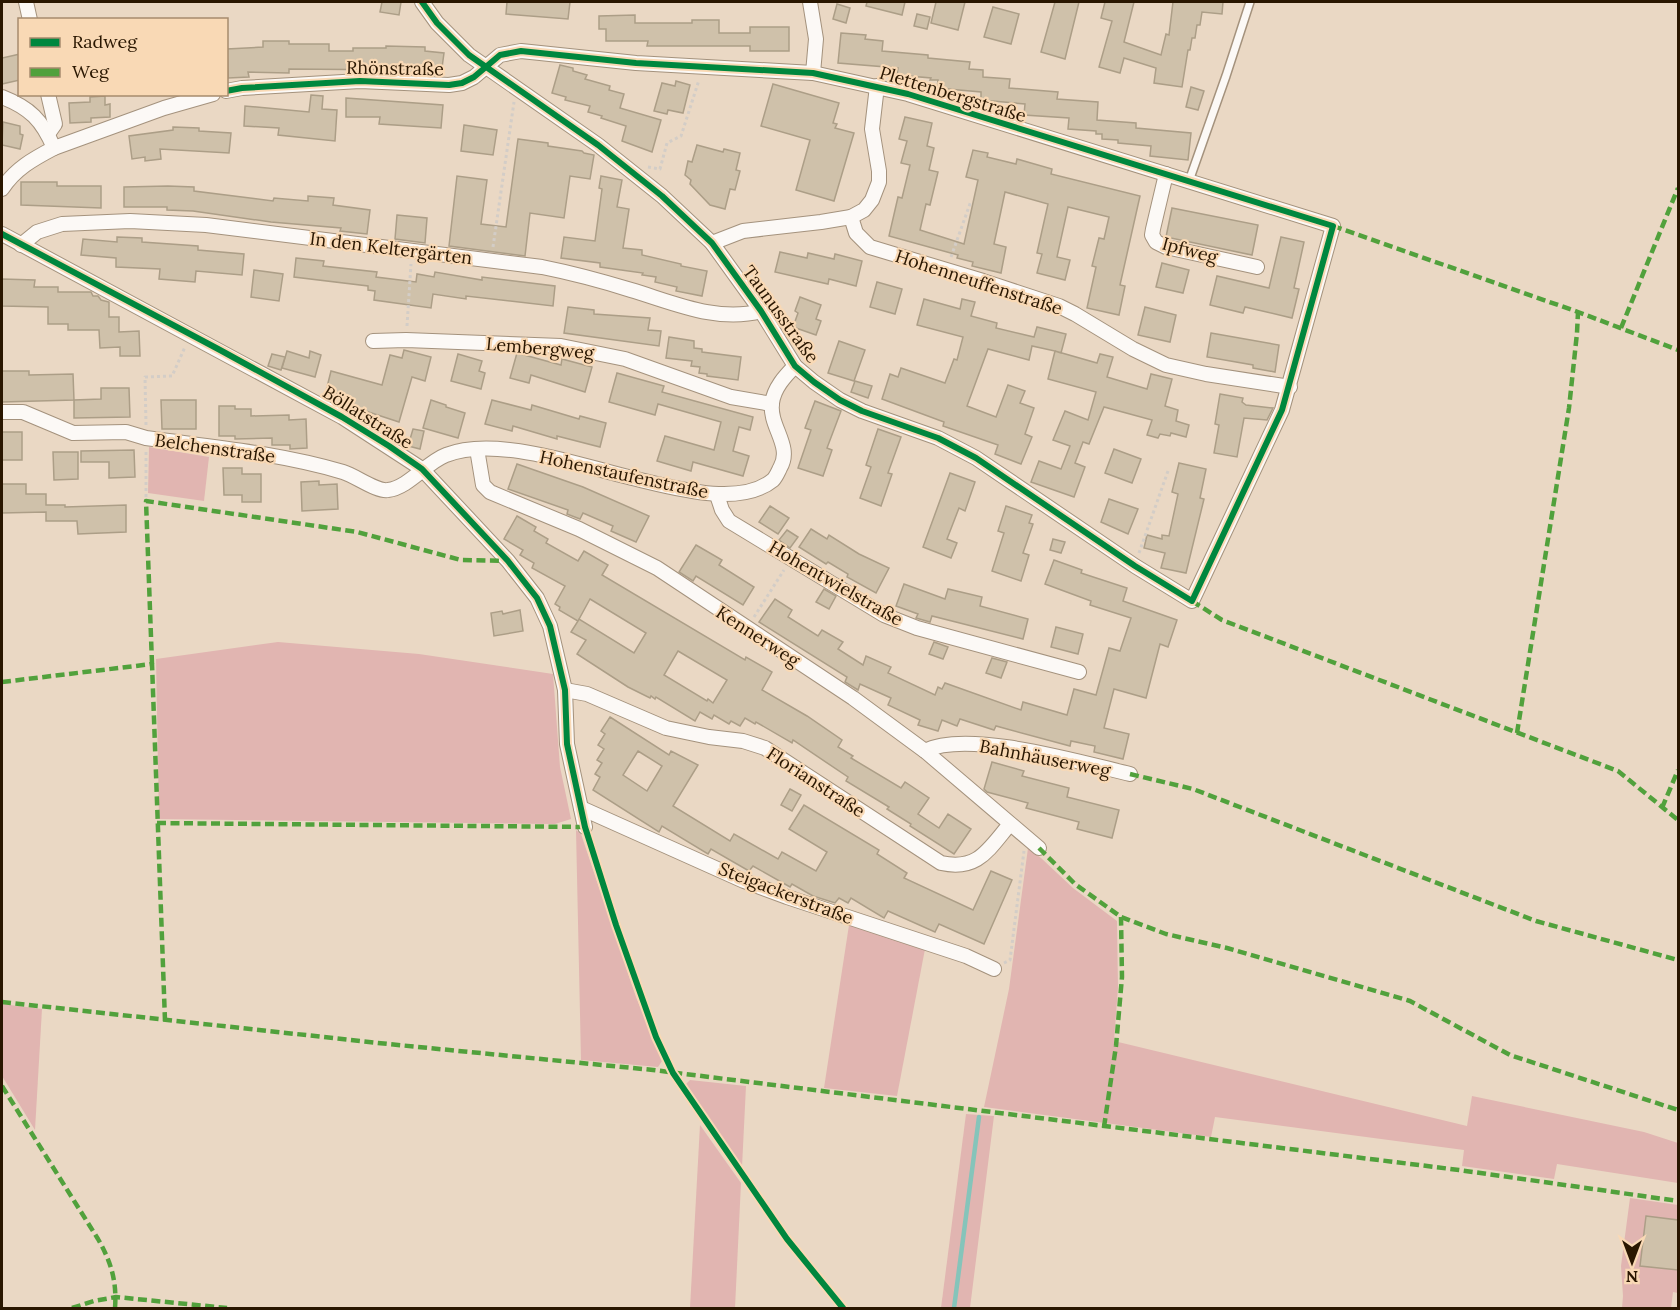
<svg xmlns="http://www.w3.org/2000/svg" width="1680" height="1310" viewBox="0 0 1680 1310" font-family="Lora,serif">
<rect width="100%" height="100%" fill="#ead8c4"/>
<g fill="#e1b5b1">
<path d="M149 447 209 457 204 501 148 493Z"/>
<path d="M278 642 419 654 553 674 560 767 571 819 555 824 159 819 156 659Z"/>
<path d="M576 830 581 834 636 997 662 1061 658 1067 581 1060Z"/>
<path d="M1028 848 1041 858 1073 888 1117 921 1118 988 1114 1041 1467 1126 1472 1096 1644 1132 1678 1143V1183L1557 1164 1554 1179 1462 1166 1464 1150 1215 1117 1211 1137 984 1107 1009 989Z"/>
<path d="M849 925 925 949 897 1096 824 1088Z"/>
<path d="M2 1004 42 1009 35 1130 2 1076Z"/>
<path d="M690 1080 746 1086 742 1167 686 1084Z"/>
<path d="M966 1114 994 1116 970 1308H941Z"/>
<path d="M700 1125 741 1183 735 1308H690Z"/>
<path d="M1630 1198 1678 1205V1293L1673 1292 1671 1308H1622L1623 1296 1621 1266Z"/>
</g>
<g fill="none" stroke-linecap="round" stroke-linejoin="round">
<path stroke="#85c4ba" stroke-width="4.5" d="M954 1308 979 1117"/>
</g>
<g fill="#cfc1aa" stroke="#ac9e87" stroke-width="1.5" fill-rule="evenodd">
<path d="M382 2H401L399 15 380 12Z"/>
<path d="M507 2H570L568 19 506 14Z"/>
<path d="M867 2H905L902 15 866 6Z"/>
<path d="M936 2H965L958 30 931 23Z"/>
<path d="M1055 2H1079L1065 59 1041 52Z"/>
<path d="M1105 2H1134L1124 42 1161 55 1166 34 1169 35 1173 2H1223L1222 14 1202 12 1200 25H1197L1195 38H1192L1190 50H1188L1182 87 1154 83 1156 68 1124 58 1120 73 1099 67 1112 21 1101 18Z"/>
<path d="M837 4 850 8 846 23 833 19Z"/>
<path d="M993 7 1019 14 1011 44 984 37Z"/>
<path d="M917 14 930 17 927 29 914 26Z"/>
<path d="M635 15V23H692V20H719V33H750V27H789V51H750V46H647L648 41H606V29H599V16Z"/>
<path d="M841 33 866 35 865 39 883 41 882 51 928 55V58L970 62 969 69 983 70V77L1010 79 1009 88 1058 92 1057 99 1098 102 1097 120 1136 123V128L1191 133 1188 160 1150 156 1151 146 1118 143V140L1102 139V134H1096V131L1068 129 1069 118 1024 115 1025 104 981 100V92L937 88 938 80H930L931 78 897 75 898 68 838 63Z"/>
<path d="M263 41H289V44H329V51H353V48H386V46L425 47V51L444 53 441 75 406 72 407 70 289 69V73L248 72 249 77 228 78 227 49 263 47Z"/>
<path d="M20 54V80L2 84V58Z"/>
<path d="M560 65 573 68V71L587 75 585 79 610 86 609 90 624 94 620 108 661 120 652 152 622 141 626 126 601 118 602 116 588 112 590 106 565 100 566 97 552 93Z"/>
<path d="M676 81 690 85 683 113 668 110 667 114 654 111 662 83 675 86Z"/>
<path d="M773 84 839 103 833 123 837 124 835 128 854 133 834 201 796 190 810 140 761 126Z"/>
<path d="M1191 87 1204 91 1198 110 1186 107Z"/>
<path d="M311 95 323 96 322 109 337 110 335 141 278 135 279 128 244 126 245 106 309 112Z"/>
<path d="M105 96V105L110 104V117L91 118V122L70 123 69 103 90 102V97Z"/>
<path d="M346 98 443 105 441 128 379 124 380 117H346Z"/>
<path d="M905 117 932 123 927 146 934 148 929 170 938 172 930 205 926 204 920 230 964 244 978 180 966 177 973 150 988 153 987 157 1016 164 1017 159 1052 169 1051 174 1140 196 1120 285 1125 286 1119 315 1087 308 1096 267 1092 266 1099 238 1104 239 1109 217 1068 207 1057 257 1070 260 1065 280 1037 273 1042 254 1037 253 1048 204 1005 192 994 244 1006 247 1001 273 972 266 973 262 957 258 958 255 889 236 898 197 902 198 910 165 901 163 907 141 899 139Z"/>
<path d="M3 122 20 126V134L23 135 20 149 2 145Z"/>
<path d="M464 125 497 130 493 155 461 151Z"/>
<path d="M173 127 199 128V131L231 133 229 153 160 149 161 159 145 161V157L132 159 129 136 173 130Z"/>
<path d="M518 139 548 143V146L582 151 584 153 594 155 590 179 570 176 564 218 530 213 525 256 449 246 457 176 487 180 481 224 506 227Z"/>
<path d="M697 145 723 152 724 149 740 153 736 170 740 171 735 190 730 189 725 209 710 205 690 184 691 180 685 175 688 161 692 162Z"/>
<path d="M601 176 622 180 617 207 629 209 623 248 642 250V255L681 264V266L707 271 702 296 676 291 677 287 655 282 656 277 642 275 643 273 600 267V263L561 258 564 237 595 241 602 189 599 188Z"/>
<path d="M21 182H57V186H101V208L21 205Z"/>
<path d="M168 186 194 187V191L273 201 274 198 308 201V196L334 198 333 205 370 210 367 234 340 231 341 228 271 222 193 211 167 210V207H124V187Z"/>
<path d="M1172 208 1258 225 1252 255 1166 237Z"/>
<path d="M397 215 427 218 425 243 395 239Z"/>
<path d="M117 237 142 238V242L198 246V250L244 254 242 275 196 271 195 282 159 279 160 269 116 267V258L81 255 83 239 117 242Z"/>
<path d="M1281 237 1304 242 1294 288 1299 289 1292 318 1245 307 1243 313 1210 305 1217 276 1269 288Z"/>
<path d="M780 252 807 258 808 253 834 259 835 254 862 261 856 286 829 279 828 284 775 272Z"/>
<path d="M296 258 324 261 323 266 377 272 376 277 416 282 417 274 434 277 435 272 482 280V277L555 286 553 306 466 296V299L433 294 431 308 374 300 375 291 368 290V286L294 277Z"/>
<path d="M1162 263 1189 270 1183 293 1156 287Z"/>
<path d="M254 270 283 274 279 301 251 297Z"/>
<path d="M2 279 35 280 34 287H58V292H91L93 296H98L101 300 109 302V317H119V332L139 331 140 356H120V347L100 348 99 330H68V324H48V307L2 306Z"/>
<path d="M877 282 902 289 895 314 870 307Z"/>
<path d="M800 297 821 305 816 319 821 321 816 335 793 327 798 313 795 311Z"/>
<path d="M924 299 960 309 962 299 975 302 971 316 997 323 996 328 1034 337 1037 327 1066 334 1061 353 1055 351 1097 363 1100 354 1113 357 1107 377 1147 389 1151 374 1172 379 1165 406 1178 410 1176 421 1189 425 1186 437 1171 433 1170 436 1160 434 1158 438 1147 435 1152 420 1104 407 1089 444 1083 442 1075 463 1085 467 1074 497 1031 482 1039 461 1061 469 1070 446 1053 440 1065 411 1088 420 1096 392 1048 379 1055 351 1032 346 1029 360 988 349 967 406 996 417 1008 385 1025 391 1020 403 1034 408 1025 434 1032 437 1021 464 995 454 998 445 943 426 944 422 882 399 890 374 898 377 901 368 945 383 954 359 957 360 963 337 917 325Z"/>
<path d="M568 307 594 310V314L650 318 648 330 661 331 659 346 564 333Z"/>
<path d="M1145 307 1176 315 1170 342 1138 335Z"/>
<path d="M1211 333 1279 345 1275 372 1253 368V365L1207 357Z"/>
<path d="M669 337 694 341V348L702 349V352L741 357 738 380 707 376V374L699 373 700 367 691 366 692 361 666 358Z"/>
<path d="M839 341 865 350 854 381 828 373Z"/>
<path d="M404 350 431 357 425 381 412 377 399 422 341 403 343 396 326 391 331 371 382 385 390 355 402 358Z"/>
<path d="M287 351 309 358 310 351 321 355 315 377 282 368Z"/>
<path d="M517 353 561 365 562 359 592 367 585 392 531 375 529 383 510 378Z"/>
<path d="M272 354 285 357 281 370 268 366Z"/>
<path d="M458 354 482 361 479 371 485 373 481 389 451 381Z"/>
<path d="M2 371H29V375L73 374 74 400 2 402Z"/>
<path d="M617 373 664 386 662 392 753 417 750 430 739 427 733 451 749 456 743 476 693 462 691 471 657 461 665 436 714 450 721 422 658 404 655 415 609 402Z"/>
<path d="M855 381 872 386 868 398 851 392Z"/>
<path d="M101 388H129L130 417 74 418V400L101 399Z"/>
<path d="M1220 394 1243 398 1242 402 1246 405 1273 408 1267 420 1244 418 1237 457 1214 453 1219 425 1215 424Z"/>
<path d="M161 400H196V429H162Z"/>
<path d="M431 400 446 405V407L465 413 458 438 423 428Z"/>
<path d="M492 400 531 410 532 405 579 419 580 416 606 423 600 447 557 436V439L513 426 512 431 485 424Z"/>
<path d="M815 401 841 411 827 448 832 450 823 476 798 468 811 430 805 428Z"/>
<path d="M219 406H235V409H251V416L289 415V420L306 419 307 448 290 449V445H272V438L235 439V436H219Z"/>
<path d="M413 429 424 431 420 449 408 446Z"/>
<path d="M878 429 901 437 888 473 892 474 881 506 860 498 871 467 866 465Z"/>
<rect x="2" y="432" width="20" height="28"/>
<path d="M1114 449 1141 459 1132 483 1105 473Z"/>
<path d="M134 450 135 477 109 478V462H81V451Z"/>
<path d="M53 452H78V479L54 480Z"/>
<path d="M1179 463 1206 469 1200 498 1204 499 1186 573 1161 568 1165 553 1144 548 1147 535 1162 539V535L1169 536 1178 494 1172 492Z"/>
<path d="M517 464 583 487 649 516 636 542 611 531 613 526 583 513 580 519 567 514 568 510 508 489Z"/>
<path d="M223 468H242V474H261V502H242V495H224Z"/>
<path d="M950 473 975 482 965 511 959 508 947 539 957 543 951 558 923 547Z"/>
<path d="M319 481V485L337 484 338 509 302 511 301 482Z"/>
<path d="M2 484H26V494H46V505H65V507L126 505V532L78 534 77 521H46V512L2 513Z"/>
<path d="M1109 499 1138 509 1128 534 1101 522Z"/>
<path d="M770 506 789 518 778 534 759 522Z"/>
<path d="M1006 506 1032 515 1029 523 1033 524 1023 553 1029 555 1021 581 992 571 1004 533 998 531Z"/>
<path d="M517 516 536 527 534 531 548 539 546 543 578 561 584 551 608 565 602 575 745 660 746 657 772 672 762 690 807 716 842 740 838 747 853 756 851 758 901 788 905 782 929 798 918 814 939 828 948 814 971 829 954 854 910 826 911 824 887 809 889 807 846 781 848 777 793 740 792 743 756 722 755 724 745 718 740 726 731 721 729 724 714 715 712 719 700 712 695 721 656 697 655 699 651 696 650 698 628 687 577 654 586 640 571 632 578 621 559 610 560 607 555 604 565 586 532 568 534 563 520 555 523 550 504 539ZM590 599 646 633 634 653 579 619 578 621ZM678 651 727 680 713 703 708 699 707 701 664 675Z"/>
<path d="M811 529 827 539 829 535 859 554 889 568 876 593 847 577 848 574 828 562 826 564 799 547Z"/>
<path d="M787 530 798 537 790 548 779 540Z"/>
<path d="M1053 539 1065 542 1061 553 1050 550Z"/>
<path d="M696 545 722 560 719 565 754 587 743 605 696 576 693 581 679 572Z"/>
<path d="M1054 560 1082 570 1081 573 1127 588 1123 601 1177 620 1168 647 1160 644 1146 698 1114 689 1104 728 1129 734 1123 759 1094 752 1095 746 1071 741 1070 746 996 726 994 730 960 719 957 726 942 720 938 731 918 725 920 720 888 705 891 698 860 684 858 690 845 682 847 677 759 622 775 599 792 610 788 617 818 636 822 630 843 642 838 649 863 665 866 656 891 667 888 673 935 695 938 687 942 689 945 683 1021 710 1023 702 1067 715 1074 689 1096 695 1109 648 1120 651 1131 618 1090 605 1091 601 1045 584Z"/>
<path d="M904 584 945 599 948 589 982 597 980 606 1028 619 1023 639 932 616 930 622 916 618 918 614 896 606Z"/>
<path d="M824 589 836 596 829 609 816 602Z"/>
<path d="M520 610 523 631 494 636 491 613 502 611 503 614Z"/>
<path d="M1056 627 1083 634 1078 654 1051 647Z"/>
<path d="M934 642 948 647 943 659 929 654Z"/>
<path d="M992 658 1007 662 1001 678 986 673Z"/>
<path d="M610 717 669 755 671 751 698 765 673 806 730 841 734 834 778 859 782 852 816 871 827 852 789 829 804 805 879 850 877 854 907 873 904 878 973 910 991 871 1012 880 984 944 939 924 935 932 888 911 884 918 851 898 848 903 839 898 835 903 813 896 792 884 790 887 753 866 749 871 711 849 708 854 662 826 659 832 593 790 600 777 595 774 602 763 597 760 604 749 598 745 605 734 601 731ZM638 751 662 766 647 791 623 775Z"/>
<path d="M992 762 1024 771 1022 776 1069 788 1067 797 1119 810 1112 838 1077 829 1079 822 1026 808 1028 803 987 792 984 789Z"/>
<path d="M790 789 801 795 792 811 781 805Z"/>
<path d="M1646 1216 1678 1220V1270L1640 1266Z"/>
</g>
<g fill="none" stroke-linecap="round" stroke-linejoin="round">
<defs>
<path id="service" d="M1189 181 1226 76 1250 2"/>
<g id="minor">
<path d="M26 2 30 20"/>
<path d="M810 2 816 39 813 73"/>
<path d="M226 91 242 88 360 81 449 85 462 83 474 77 500 55 521 51 636 63 813 73 908 94 1333 226 1282 410 1192 601 1135 566 976 458 938 438 862 411 840 400 814 382 795 366 761 311 712 243 662 196 598 145 469 55 437 23 422 2"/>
<path d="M48 94 55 124 48 134"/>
<path d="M2 97C30 108 42 120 54 148 33 159 15 169 2 189"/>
<path d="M54 148 164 108 213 94"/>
<path d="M1166 174 1153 229 1152 235 1156 242 1166 247 1257 267"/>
<path d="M851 217 856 233 870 247 983 281 1059 306 1075 314 1133 349 1166 365 1206 374 1290 387"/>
<path d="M2 234 342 417 422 469 508 561 537 598 550 626 565 690 567 744 585 827"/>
<path d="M712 243 743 231 821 222 851 217 864 210 872 200 879 182V171L872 129 877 86"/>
<path d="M21 245 37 232 62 224 130 221 206 225 542 267C572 273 602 281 631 290 672 302 717 323 761 311"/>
<path d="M373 341 406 340 561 346 625 359 731 397 772 404"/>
<path d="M2 412H23L73 433 126 432 146 438C211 447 279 453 343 472 356 476 377 492 388 490 408 488 427 462 446 455 496 435 581 466 632 478 671 487 739 508 773 480 776 477 778 472 780 468 793 446 769 427 772 403 774 388 785 376 795 366"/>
<path d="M477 449 483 485 490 492 579 529 657 568 853 698 925 751 1039 848"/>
<path d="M717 495 722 510 729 521 884 615 917 628 1079 672"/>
<path d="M565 690 587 694 666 728 709 737 743 741 765 748 941 863C978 871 988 850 1010 824"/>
<path d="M925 751C967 729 1083 763 1130 774"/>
<path d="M581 808 744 881 787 897 966 956 994 969"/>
</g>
</defs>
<use href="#service" stroke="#a4927d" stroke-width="10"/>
<use href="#minor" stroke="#a4927d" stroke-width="16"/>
<g stroke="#d3cdc7" stroke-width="3" stroke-dasharray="3 3" stroke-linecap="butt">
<path d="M648 167 660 169 667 143 681 136 699 80"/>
<path d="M493 247 514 102"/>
<path d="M951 257 971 201"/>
<path d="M407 326 411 264"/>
<path d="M146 425 145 377 172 376 185 347"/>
<path d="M146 452V501"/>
<path d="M1139 553 1168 471"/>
<path d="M754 617 784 570"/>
<path d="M1004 963 1010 960 1024 851"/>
</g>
<use href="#service" stroke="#fcf9f6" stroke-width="7"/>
<use href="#minor" stroke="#fcf9f6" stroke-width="14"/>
<g stroke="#51a13c" stroke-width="4.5" stroke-dasharray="9 4.5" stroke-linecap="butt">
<path d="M1333 226 1578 312 1678 350"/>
<path d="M1621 328 1678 188"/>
<path d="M1192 601 1222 620 1618 771 1678 820"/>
<path d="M152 664 146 501 357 532 461 560 508 561"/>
<path d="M2 682 152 664 165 1021"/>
<path d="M1517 733 1569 408 1577 333 1578 312"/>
<path d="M1130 774 1193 789 1536 921 1678 960"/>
<path d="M1662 808 1678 770"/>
<path d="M157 823 585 827 586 830"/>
<path d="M1039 848 1075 884 1121 917 1166 934 1227 948 1410 1001 1510 1055 1678 1110"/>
<path d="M2 1002 388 1044 653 1070 1459 1170 1678 1201"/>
<path d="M2 1086 98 1239C111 1262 117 1281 115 1308"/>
<path d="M1104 1127 1116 1046 1122 977 1121 917"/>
<path d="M72 1308 94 1301 116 1297 227 1308"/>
</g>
<defs>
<g id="cycleway">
<path d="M226 91 242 88 360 81 449 85 462 83 474 77 500 55 521 51 636 63 813 73 908 94 1333 226 1282 410 1192 601 1135 566 976 458 938 438 862 411 840 400 814 382 795 366 761 311 712 243 662 196 598 145 469 55 437 23 422 2"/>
<path d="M2 234 220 350 342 417 389 446 422 469 508 561 537 598 550 626 565 690 567 744 585 827 616 925 656 1037 673 1073 787 1239 843 1308"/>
</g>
</defs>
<use href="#cycleway" stroke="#f9d9b5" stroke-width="10"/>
<use href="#cycleway" stroke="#00873e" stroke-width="6"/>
</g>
<g text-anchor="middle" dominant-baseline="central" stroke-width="4.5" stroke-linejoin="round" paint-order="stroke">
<g font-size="18" fill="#291600" stroke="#f9d9b5">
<text transform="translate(395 68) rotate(1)">Rhönstraße</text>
<text transform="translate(953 94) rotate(17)">Plettenbergstraße</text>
<text transform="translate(391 248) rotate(7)">In den Keltergärten</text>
<text transform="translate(1190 250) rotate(15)">Ipfweg</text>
<text transform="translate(979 282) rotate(18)">Hohenneuffenstraße</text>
<text transform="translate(781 314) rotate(54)">Taunusstraße</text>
<text transform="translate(540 348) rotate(5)">Lembergweg</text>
<text transform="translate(368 417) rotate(32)">Böllatstraße</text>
<text transform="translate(215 448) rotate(8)">Belchenstraße</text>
<text transform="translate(624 474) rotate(12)">Hohenstaufenstraße</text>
<text transform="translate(836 583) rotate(30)">Hohentwielstraße</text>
<text transform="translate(758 636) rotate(33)">Kennerweg</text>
<text transform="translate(1045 758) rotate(11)">Bahnhäuserweg</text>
<text transform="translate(816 782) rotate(33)">Florianstraße</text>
<text transform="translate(786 893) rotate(21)">Steigackerstraße</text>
</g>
</g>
<rect width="1680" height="1310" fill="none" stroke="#291600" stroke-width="6"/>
<rect x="18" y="18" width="210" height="78" fill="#f9d9b5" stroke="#a68b6d" stroke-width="1.5"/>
<rect x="30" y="38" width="30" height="9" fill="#00873e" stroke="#a68b6d" stroke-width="1.5"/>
<text x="72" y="48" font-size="18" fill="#291600">Radweg</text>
<rect x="30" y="68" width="30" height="9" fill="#51a13c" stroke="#a68b6d" stroke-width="1.5"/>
<text x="72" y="78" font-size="18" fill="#291600">Weg</text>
<g transform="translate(1632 1262) rotate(180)" stroke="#f9d9b5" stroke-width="4.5" paint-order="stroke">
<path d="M0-4.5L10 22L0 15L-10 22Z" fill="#291600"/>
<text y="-9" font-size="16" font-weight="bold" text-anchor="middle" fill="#291600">N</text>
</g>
</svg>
